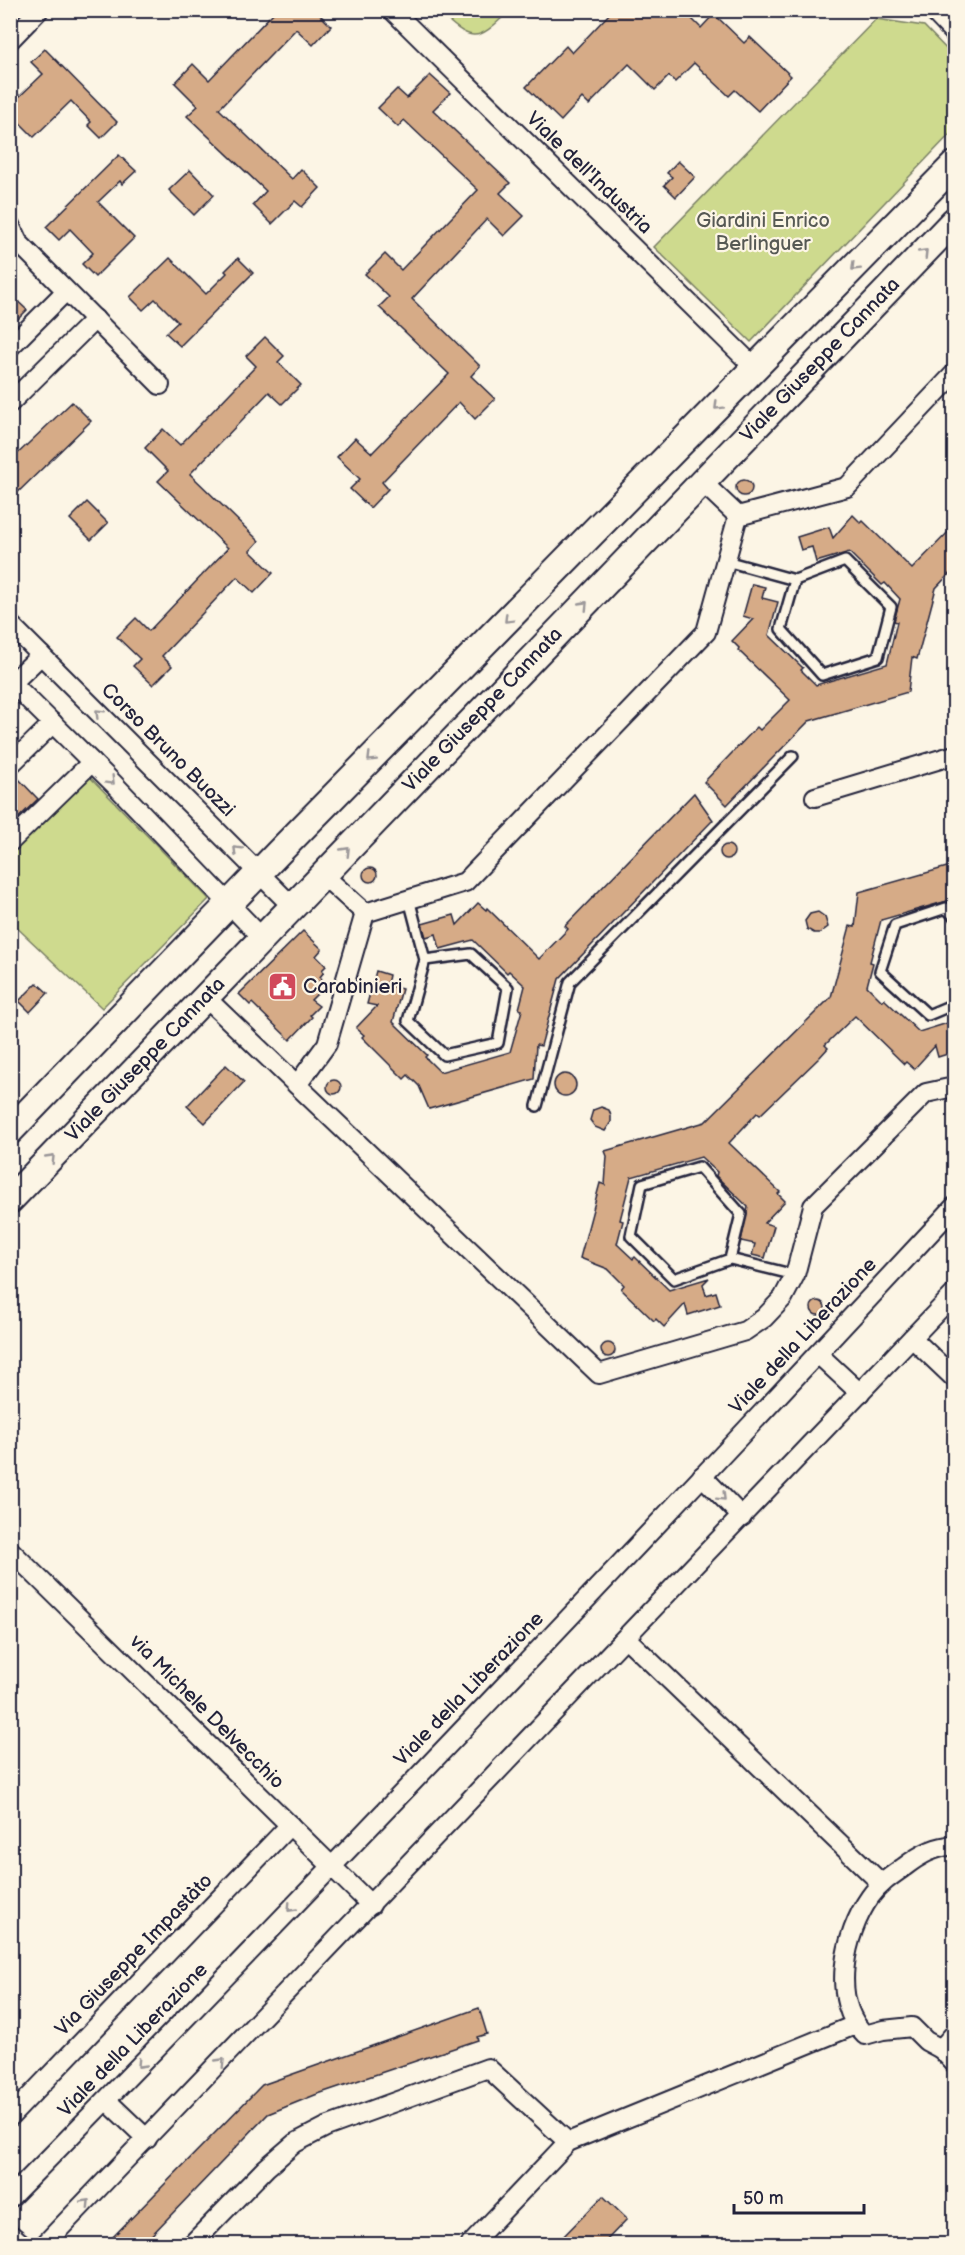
<svg xmlns="http://www.w3.org/2000/svg" width="965" height="2255" viewBox="0 0 965 2255" font-family="'Balsamiq Sans',sans-serif">
<rect width="100%" height="100%" fill="#fcf5e5"/>
<filter id="ink" filterUnits="userSpaceOnUse"><feTurbulence type="fractalNoise" baseFrequency=".0167" numOctaves="2"/><feDisplacementMap in="SourceGraphic" scale="12" xChannelSelector="R" yChannelSelector="G"/><feConvolveMatrix kernelMatrix="1 2 1 2 8 2 1 2 1" color-interpolation-filters="sRGB"/></filter>
<g filter="url(#ink)">
<g fill="#ceda8e" stroke="#787e64" stroke-width="1.5">
<path d="M438 11H509C476 44 471 42 438 11Z"/>
<path d="M876 19 924 26 954 57V130L751 342 654 247Z"/>
<path d="M87 774 209 899 102 1008 11 922 10 847Z"/>
</g>
<g fill="#d6ab87" stroke="#22223b" stroke-width="1.5">
<path d="M276 10H315L331 26 313 45 296 29 219 109 292 179 301 169 320 188 302 207 295 201 272 224 253 205 266 191 187 116 198 106 175 83 193 64 209 80Z"/>
<path d="M613 10H683L701 28 714 14 744 43 750 37 791 76 758 111 735 90 729 96 694 63 675 82 669 76 655 90 629 64 589 105 582 98 561 121 526 87 566 46 572 53Z"/>
<path d="M45 49 117 122 101 138 88 125 91 122 71 101 34 137 10 113V87L20 96 43 74 31 62Z"/>
<path d="M430 75 450 93 433 110 510 183 500 193 524 216 504 236 487 219 412 299 480 366 471 376 495 399 475 419 459 402 382 482 388 489 370 508 350 489 360 479 337 457 355 438 372 453 449 374 379 307 389 297 365 274 385 254 401 270 478 190 404 120 398 127 378 108 397 89 407 98Z"/>
<path d="M119 155 136 171 122 184 120 181 98 202 134 238 95 277 82 264 93 253 70 229 59 240 46 227Z"/>
<path d="M678 161 695 177 676 197 664 185 672 177 667 173Z"/>
<path d="M190 170 214 195 194 215 169 190Z"/>
<path d="M170 258 206 294 227 273 225 271 238 258 253 273 180 346 166 333 178 322 155 299 143 310 130 297Z"/>
<path d="M10 294 27 310 10 327Z"/>
<path d="M265 337 284 356 278 362 301 385 282 404 269 392 190 474 259 541 250 551 273 573 254 593 237 577 162 656 172 666 153 685 133 666 140 659 117 637 136 618 149 631 228 548 158 481 168 471 145 448 163 429 180 445 256 366 246 356Z"/>
<path d="M72 402 91 421 10 500V461Z"/>
<circle cx="744" cy="488" r="8"/>
<path d="M87 502 108 523 91 540 70 519Z"/>
<path d="M853 515 861 523 863 521 912 569 954 526V569L936 588 917 659 912 657 908 692 809 721 727 805 704 782 757 727 760 730 790 700 738 650 739 648 732 641 753 619 743 616 752 584 765 587 762 598 778 602 769 635 803 668 801 670 816 685 887 664 897 622 894 621 900 599 885 583 882 585 849 552 816 562 812 547 801 550 797 537 829 527 833 538Z"/>
<path d="M15 775 38 799 10 826V776Z"/>
<path d="M694 793 713 820 559 979 541 1046 536 1045 534 1079 429 1109 419 1086 408 1075 404 1079 362 1037 364 1035 356 1028 377 1006 367 1004 376 971 389 975 387 985 402 989 393 1022 427 1055 425 1057 440 1072 510 1052 522 1010 519 1009 525 986 509 971 507 973 473 940 440 949 436 934 426 937 422 924 454 915 457 925 478 903 486 910 487 908 539 959 568 929 565 926Z"/>
<circle cx="727" cy="852" r="7"/>
<path d="M954 865V899L881 920 870 962 873 963 867 986 882 1001 884 999 919 1032 951 1022 954 1034V1052L938 1057 935 1046 914 1069 906 1062 904 1064 855 1016 825 1045 828 1048 819 1058 760 1115 757 1113 729 1143 780 1192 778 1194 785 1201 764 1223 774 1226 765 1258 752 1255 755 1244 741 1241 748 1207 716 1176 717 1172 701 1157 631 1177 620 1220 623 1221 617 1244 633 1259 635 1257 669 1290 709 1278 703 1284 706 1295 716 1292 720 1305 688 1315 685 1304 664 1327 656 1319 654 1321 621 1289 624 1285 608 1269 580 1258 600 1183 605 1185 607 1156 605 1151 705 1122 831 997 850 926 855 927 859 892Z"/>
<circle cx="370" cy="875" r="7"/>
<path d="M818 912 825 917 828 927 820 933H814L807 929 805 921 810 914Z"/>
<path d="M303 931 322 949 316 956 326 966 322 970 324 972 320 977 322 979 318 983 321 985 317 990 319 992 311 1000 319 1006 310 1015 312 1017 290 1040 252 1003 250 1005 239 994Z"/>
<path d="M37 983 48 993 30 1012 19 1001Z"/>
<path d="M226 1065 244 1082 205 1123 187 1106Z"/>
<circle cx="565" cy="1085" r="11"/>
<circle cx="334" cy="1087" r="7"/>
<path d="M601 1107 609 1110 611 1116V1122L605 1131 595 1127 590 1120 593 1110Z"/>
<circle cx="818" cy="1308" r="7"/>
<circle cx="608" cy="1350" r="7"/>
<path d="M479 2008 487 2034 477 2037 478 2040 315 2095 268 2114 143 2244H106L262 2085Z"/>
<path d="M603 2196 627 2219 603 2244H556Z"/>
</g>
<g fill="none" stroke-linecap="round" stroke-linejoin="round">
<defs>
<g id="lane">
<path d="M726 561 795 580 781 629 822 675 878 657 891 607 845 561 795 580"/>
<path d="M409 899 425 960 408 1021 444 1055 498 1043 508 988 471 954 425 960"/>
<path d="M954 916 946 908 895 925 880 971 928 1015 954 1004"/>
<path d="M537 1106 570 982 793 756"/>
<path d="M730 1259 674 1279 631 1236 642 1184 699 1167 741 1214 730 1259 795 1275"/>
</g>
<g id="street">
<path d="M392 10 755 368"/>
<path d="M932 10 954 33"/>
<path d="M10 40 39 10"/>
<path d="M10 225 18 242 160 385"/>
<path d="M10 347 66 291"/>
<path d="M10 403 95 319"/>
<path d="M702 482 738 516"/>
<path d="M738 516 847 487 954 374"/>
<path d="M10 624 293 907"/>
<path d="M10 681 114 784 262 938"/>
<path d="M10 685 41 655"/>
<path d="M10 765 53 723"/>
<path d="M815 797 954 755"/>
<path d="M10 842 92 762"/>
<path d="M323 875 365 913"/>
<path d="M206 998 599 1374 745 1331 764 1318 783 1298 795 1275 813 1206 926 1093 954 1087"/>
<path d="M297 1085 327 1044 365 913 465 882 706 632 738 516"/>
<path d="M912 1338 954 1378"/>
<path d="M818 1354 860 1393"/>
<path d="M702 1476 742 1517"/>
<path d="M10 1550 371 1905"/>
<path d="M626 1638 881 1883"/>
<path d="M954 1846C936 1845 918 1856 904 1867 891 1876 879 1884 870 1897 844 1934 830 2001 865 2035L883 2030 912 2027 926 2041 941 2049 954 2034"/>
<path d="M941 2049 954 2063"/>
<path d="M106 2100 147 2139"/>
<path d="M10 2117 290 1825"/>
<path d="M10 2198C330 1872 644 1541 954 1207"/>
<path d="M10 2234 22 2244"/>
<path d="M45 2244 954 1294"/>
<path d="M192 2244 266 2168 295 2143 326 2127 488 2068 568 2142"/>
<path d="M471 2244 568 2142 855 2025"/>
</g>
<g id="secondary">
<path d="M10 1131 278 853 954 165"/>
<path id="s1" d="M10 1200 954 221"/>
</g>
</defs>
<use href="#lane" stroke="#22223b" stroke-width="14"/>
<use href="#street" stroke="#22223b" stroke-width="22"/>
<use href="#secondary" stroke="#22223b" stroke-width="30"/>
<use href="#lane" stroke="#fcf5e5" stroke-width="9"/>
<use href="#street" stroke="#fcf5e5" stroke-width="18"/>
<use href="#secondary" stroke="#fcf5e5" stroke-width="26"/>
</g>
<defs><path id="oneway-chevron" d="M-2-3.5L2.5 0L-2 3.5" fill="none" stroke-width="1.6" stroke-linecap="round" stroke-linejoin="round" transform="scale(1.5)"/></defs>
<g stroke="#9a9698">
<use href="#oneway-chevron" transform="translate(924 253) rotate(-46)"/>
<use href="#oneway-chevron" transform="translate(855 267) rotate(135)"/>
<use href="#oneway-chevron" transform="translate(718 406) rotate(135)"/>
<use href="#oneway-chevron" transform="translate(584 605) rotate(-46)"/>
<use href="#oneway-chevron" transform="translate(508 619) rotate(135)"/>
<use href="#oneway-chevron" transform="translate(99 713) rotate(-135)"/>
<use href="#oneway-chevron" transform="translate(371 758) rotate(135)"/>
<use href="#oneway-chevron" transform="translate(111 781) rotate(45)"/>
<use href="#oneway-chevron" transform="translate(237 850) rotate(-135)"/>
<use href="#oneway-chevron" transform="translate(346 851) rotate(-46)"/>
<use href="#oneway-chevron" transform="translate(51 1158) rotate(-46)"/>
<use href="#oneway-chevron" transform="translate(722 1497) rotate(45)"/>
<use href="#oneway-chevron" transform="translate(291 1908) rotate(134)"/>
<use href="#oneway-chevron" transform="translate(221 2062) rotate(-46)"/>
<use href="#oneway-chevron" transform="translate(141 2064) rotate(134)"/>
<use href="#oneway-chevron" transform="translate(86 2203) rotate(-46)"/>
</g>
</g>
<defs>
<symbol id="civic-square" viewBox="-11 -11 22 22"><rect x="-9" y="-9" width="18" height="18" rx="4" fill="#d1495b" stroke="#fcf5e5"/><path d="M-.6-6.5H3V-4.5H.6V-3L4-1V1h2V6H-6V1h2V-1L-.6-3ZM-1.2 2.5V6h2.4V2.5Z" fill="#fff"/></symbol>
</defs>
<g fill-rule="evenodd">
<use href="#civic-square" x="266" y="970" width="33" height="33"/>
</g>
<g text-anchor="middle" dominant-baseline="central" stroke-width="4.5" stroke-linejoin="round" paint-order="stroke">
<g font-size="20" fill="#22223b" stroke="#fcf5e5">
<text transform="translate(589 173) rotate(44)">Viale dell'Industria</text>
<text stroke="none"><textPath href="#s1" startOffset="1167">Viale Giuseppe Cannata</textPath></text>
<text stroke="none"><textPath href="#s1" startOffset="681">Viale Giuseppe Cannata</textPath></text>
<text transform="translate(168 750) rotate(45)">Corso Bruno Buozzi</text>
<text stroke="none"><textPath href="#s1" startOffset="195">Viale Giuseppe Cannata</textPath></text>
<text transform="translate(803 1336) rotate(-47)">Viale della Liberazione</text>
<text transform="translate(469 1689) rotate(-46)">Viale della Liberazione</text>
<text transform="translate(207 1712) rotate(45)">via Michele Delvecchio</text>
<text transform="translate(134 1955) rotate(-46)">Via Giuseppe Impastàto</text>
<text transform="translate(133 2040) rotate(-46)">Viale della Liberazione</text>
</g>
<g font-size="20" fill="#565954" stroke="#fcf5e5">
<text x="763" y="221">Giardini Enrico<tspan x="763" dy="23">Berlinguer</tspan></text>
</g>
<g font-size="20" fill="#22223b" stroke="#fcf5e5" text-anchor="start">
<text x="303" y="987">Carabinieri</text>
</g>
</g>
<rect width="965" height="2255" fill="none" stroke="#fcf5e5" stroke-width="36"/>
<rect x="18" y="18" width="929" height="2219" fill="none" stroke="#22223b" stroke-width="2" filter="url(#ink)"/>
<path d="M734 2204v9h130v-9" fill="none" stroke="#22223b" stroke-width="3"/>
<text x="743" y="2204" font-size="18" fill="#22223b" stroke="#fcf5e5" stroke-width="4.5" paint-order="stroke">50 m</text>
</svg>
